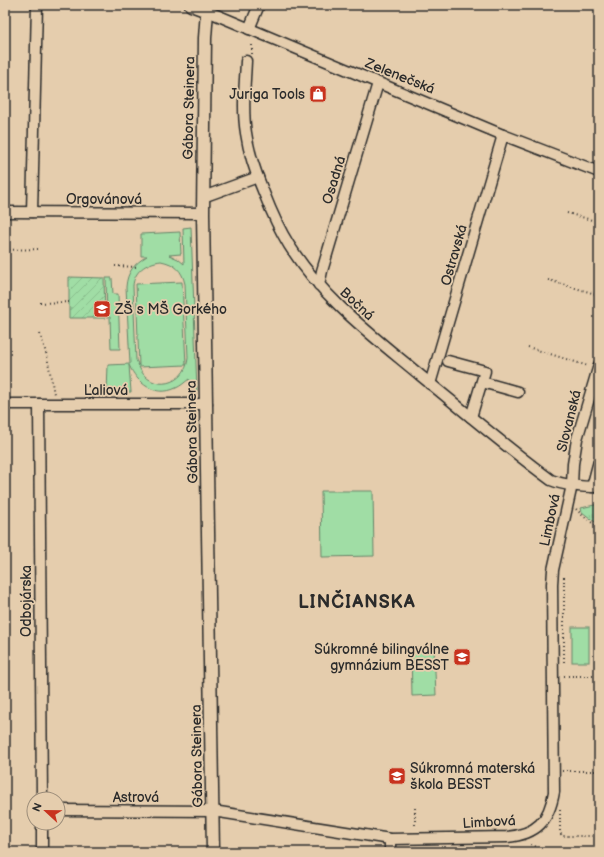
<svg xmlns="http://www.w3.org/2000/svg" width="604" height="857" viewBox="0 0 604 857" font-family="'Balsamiq Sans',sans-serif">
<defs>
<pattern id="grass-tufts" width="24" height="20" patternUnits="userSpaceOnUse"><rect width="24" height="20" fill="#a0dda5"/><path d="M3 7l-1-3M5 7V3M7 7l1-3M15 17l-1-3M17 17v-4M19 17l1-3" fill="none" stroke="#8abe8e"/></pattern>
<pattern id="garden-furrows" width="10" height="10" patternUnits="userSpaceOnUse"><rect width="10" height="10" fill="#a0dda5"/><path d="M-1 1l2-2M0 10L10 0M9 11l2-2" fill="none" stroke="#8abe8e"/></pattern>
</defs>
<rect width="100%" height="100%" fill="#e5cdad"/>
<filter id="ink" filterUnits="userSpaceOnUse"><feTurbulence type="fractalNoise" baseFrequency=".025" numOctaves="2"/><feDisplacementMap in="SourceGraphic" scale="8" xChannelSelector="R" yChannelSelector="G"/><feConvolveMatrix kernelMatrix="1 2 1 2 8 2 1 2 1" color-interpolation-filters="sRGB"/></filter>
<g filter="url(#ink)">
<path fill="url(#grass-tufts)" stroke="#668468" d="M599 504V525L582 512 581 508Z"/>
<g fill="#a0dda5" stroke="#668468" fill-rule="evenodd">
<path d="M191 227 197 391H190L189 379C185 382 181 386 176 388 155 398 137 383 129 365L131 392 107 393 108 365 130 364 126 287C127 272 134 264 147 256H141V234L180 232 181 254 169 255 178 259 184 264 183 228ZM161 261C175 264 182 270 185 284L188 358C186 385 151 394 139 367L186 365 182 282 136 284 139 366 136 360 133 286C134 271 146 263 161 261Z"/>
<path d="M106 278H112L113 294H118L120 349H111L110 317H107Z"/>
<path d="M321 491H373L374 556 322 557Z"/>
<rect x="572" y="627" width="17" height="35"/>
<path d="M411 648H434L436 695 412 696Z"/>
</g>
<path fill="url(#garden-furrows)" stroke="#668468" d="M69 277 104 278 105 318H69Z"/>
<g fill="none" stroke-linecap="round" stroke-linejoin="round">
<defs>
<g id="minor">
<path d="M207 5V11L503 135 599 172"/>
<path d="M249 29 259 5"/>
<path d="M246 61C245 84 242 109 246 133 249 154 256 174 264 193 271 211 279 229 289 245 323 299 373 336 421 376 464 411 506 447 551 480 566 486 582 487 599 487"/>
<path d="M203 197 258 177"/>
<path d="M5 212 203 213"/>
<path d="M32 212 37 5"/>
<path d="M319 285 322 271 378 83"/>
<path d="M448 361 485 371 471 417"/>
<path d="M482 382 518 392"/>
<path d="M430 384 503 135"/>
<path d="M5 404H207"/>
<path d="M39 404 42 799"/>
<path d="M592 487 599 461"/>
<path d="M58 810 213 811 390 839 507 837C537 834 549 821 554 792L552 584 553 570 572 485 573 464 577 439 599 365"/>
<path d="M42 823V852"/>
<path d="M390 839V852"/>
</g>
<path id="major" d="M191 5 207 11 205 38 203 213 213 852"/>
</defs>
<use href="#minor" stroke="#2b2b2b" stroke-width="13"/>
<use href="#major" stroke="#2b2b2b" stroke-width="15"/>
<g stroke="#2b2b2b" stroke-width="2" stroke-dasharray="1 3" stroke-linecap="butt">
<path d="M252 54V45"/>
<path d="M567 213 599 222"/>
<path d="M5 250 41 249"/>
<path d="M115 266 138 267"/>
<path d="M548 280 599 295"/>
<path d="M40 303 69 302"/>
<path d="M40 334 47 356 54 394"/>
<path d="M528 347 588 366"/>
<path d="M576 509 582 515 599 528"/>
<path d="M564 577V662"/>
<path d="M564 676H599"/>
<path d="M562 771H599"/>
<path d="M560 810V832L562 836H599"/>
<path d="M415 825V805"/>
<path d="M531 845 537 847 541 852"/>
</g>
<use href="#minor" stroke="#e5cdad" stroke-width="10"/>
<use href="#major" stroke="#e5cdad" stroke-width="12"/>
</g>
</g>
<defs>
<symbol id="shop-square" viewBox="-11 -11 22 22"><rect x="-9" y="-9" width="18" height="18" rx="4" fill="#c8321e" stroke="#e5cdad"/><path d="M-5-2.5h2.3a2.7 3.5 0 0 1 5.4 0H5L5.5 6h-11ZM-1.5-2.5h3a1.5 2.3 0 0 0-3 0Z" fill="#fff"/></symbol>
<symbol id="school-square" viewBox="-11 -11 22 22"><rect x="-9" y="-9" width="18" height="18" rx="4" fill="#c8321e" stroke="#e5cdad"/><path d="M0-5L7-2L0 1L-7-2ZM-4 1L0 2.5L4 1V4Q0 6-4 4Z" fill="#fff"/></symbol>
</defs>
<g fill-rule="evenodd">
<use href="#shop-square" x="308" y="84" width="20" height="20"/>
<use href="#school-square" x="92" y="299" width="20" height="20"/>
<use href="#school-square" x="452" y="647" width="20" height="20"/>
<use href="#school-square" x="387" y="766" width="20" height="20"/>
</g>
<g text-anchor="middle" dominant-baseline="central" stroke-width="3.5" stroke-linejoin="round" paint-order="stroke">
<g font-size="14" fill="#2b2b2b" stroke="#e5cdad">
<text transform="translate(400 76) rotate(22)">Zelenečská</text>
<text transform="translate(189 108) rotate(-89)">Gábora Steinera</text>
<text transform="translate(334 180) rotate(-73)">Osadná</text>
<text x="104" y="199">Orgovánová</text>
<text transform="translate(454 255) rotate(-74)">Ostravská</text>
<text transform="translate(357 304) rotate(43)">Bočná</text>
<text x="106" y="390">Ľaliová</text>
<text transform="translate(569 421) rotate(-76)">Slovanská</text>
<text transform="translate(192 432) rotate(-91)">Gábora Steinera</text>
<text transform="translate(550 520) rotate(-78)">Limbová</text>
<text transform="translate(26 601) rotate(-90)">Odbojárska</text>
<text transform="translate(197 756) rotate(-91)">Gábora Steinera</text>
<text x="136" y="797">Astrová</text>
<text transform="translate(489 822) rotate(-3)">Limbová</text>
</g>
<g font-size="14" fill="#2b2b2b" stroke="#e5cdad" text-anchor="end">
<text x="305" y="94">Juriga Tools</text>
<text x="115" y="309" text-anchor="start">ZŠ s MŠ Gorkého</text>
<text x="449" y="649">Súkromné bilingválne<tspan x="449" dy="16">gymnázium BESST</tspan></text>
<text x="410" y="768" text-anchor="start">Súkromná materská<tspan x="410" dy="16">škola BESST</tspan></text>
</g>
<g font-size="18" font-weight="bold" letter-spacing="1" fill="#2b2b2b" stroke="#e5cdad">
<text x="357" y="602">LINČIANSKA</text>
</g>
</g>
<rect width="604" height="857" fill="none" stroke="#e5cdad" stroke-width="20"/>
<rect x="10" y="10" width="584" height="837" fill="none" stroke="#2b2b2b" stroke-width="1.5" filter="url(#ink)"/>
<g transform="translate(46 811) rotate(292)"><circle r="19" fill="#e5cdad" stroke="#9b8c79"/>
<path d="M0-3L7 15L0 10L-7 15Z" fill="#c8321e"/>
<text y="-6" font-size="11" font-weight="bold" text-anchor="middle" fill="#2b2b2b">N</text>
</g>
</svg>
